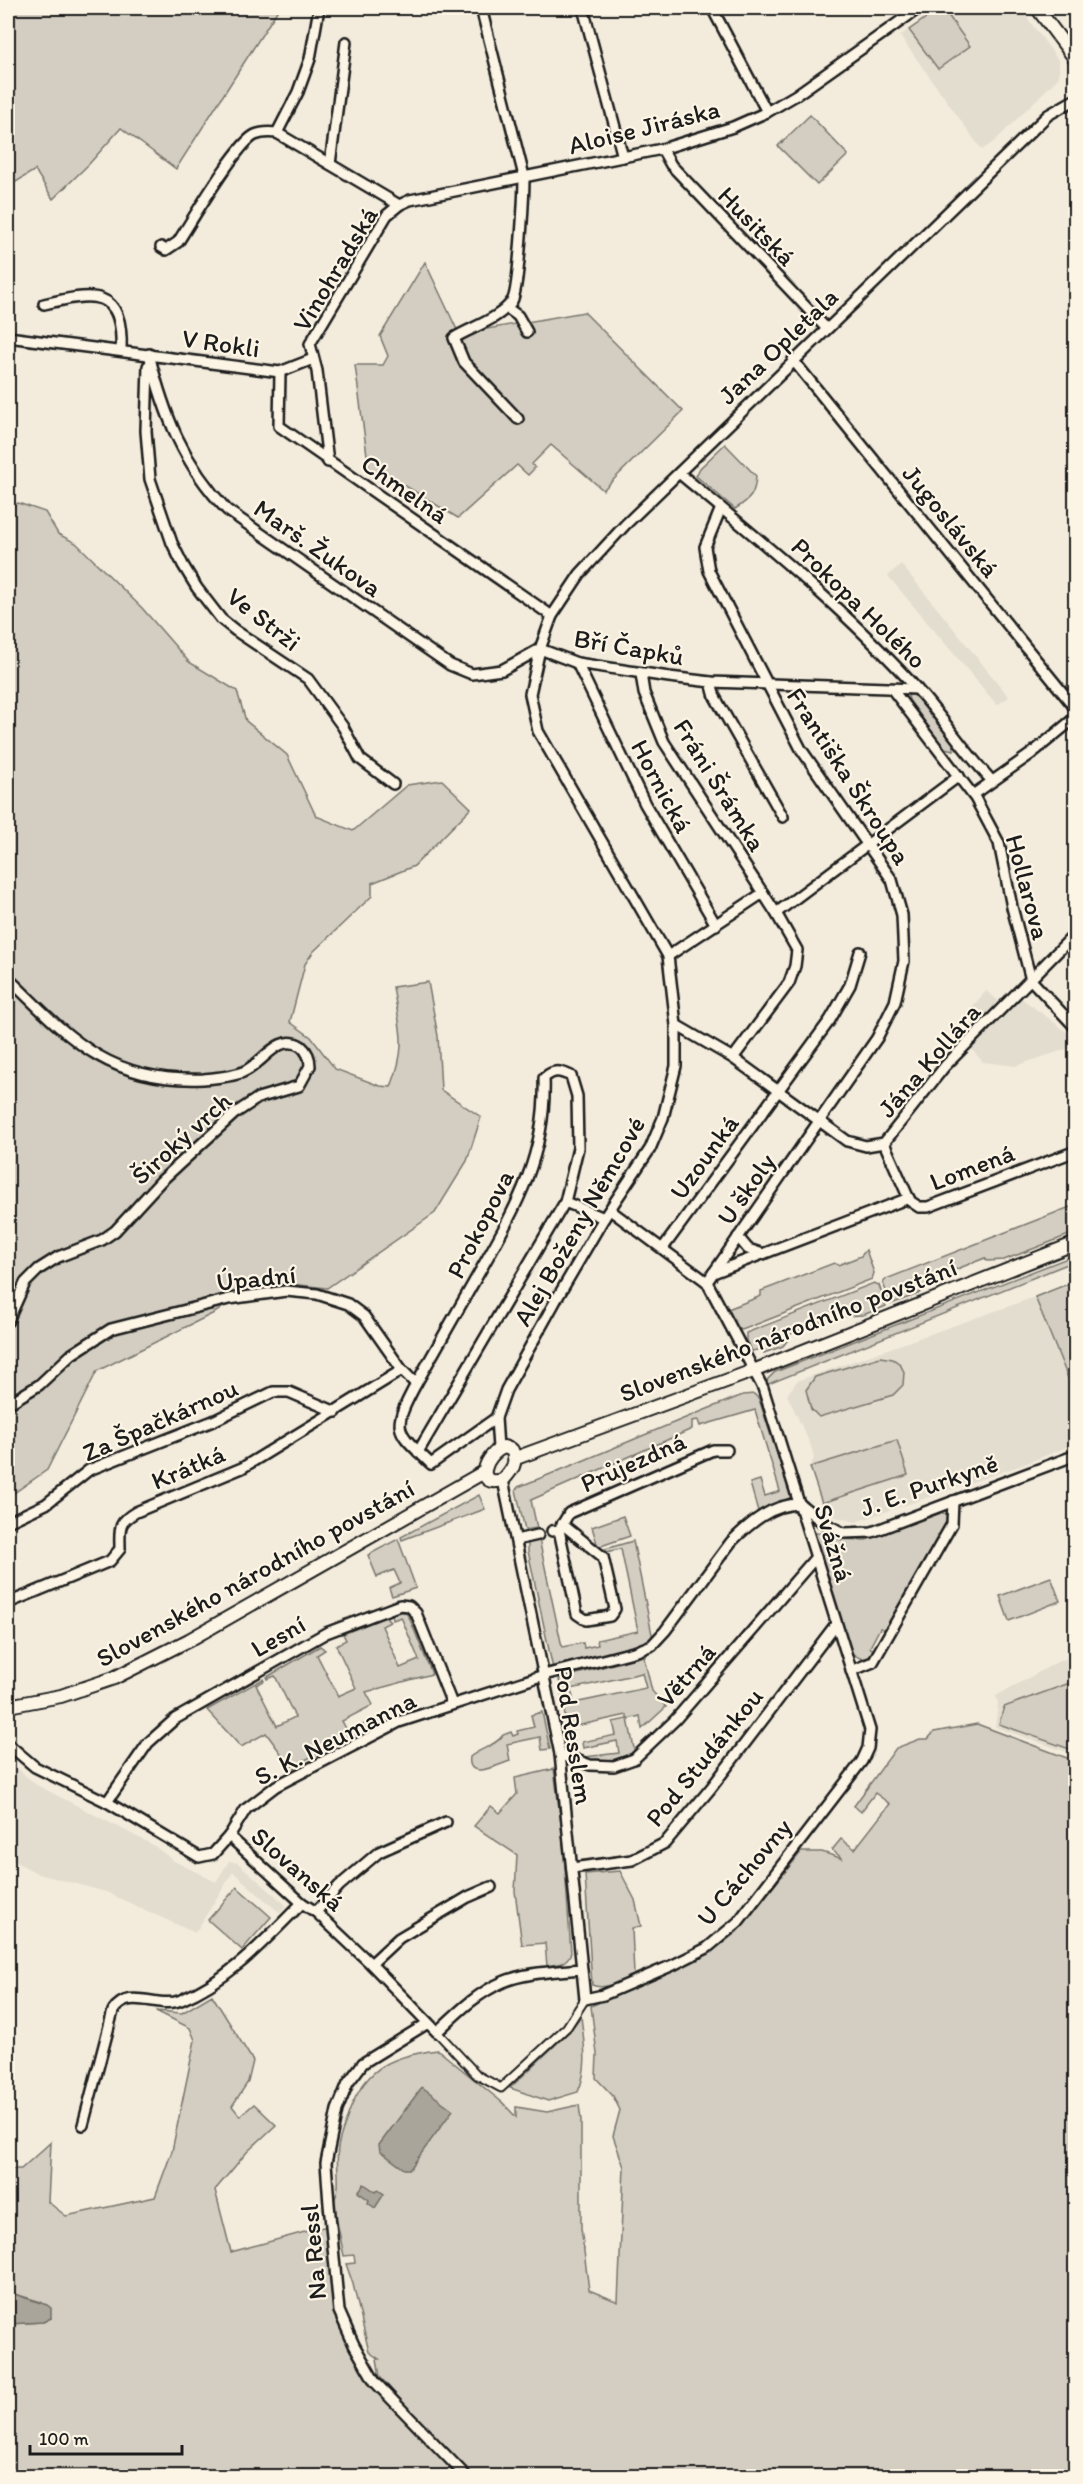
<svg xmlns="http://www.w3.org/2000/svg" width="1083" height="2484" viewBox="0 0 1083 2484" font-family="Itim,sans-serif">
<rect width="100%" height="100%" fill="#f3ecdd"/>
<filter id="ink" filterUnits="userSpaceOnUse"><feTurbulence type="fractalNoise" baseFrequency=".0167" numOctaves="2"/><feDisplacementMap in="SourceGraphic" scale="12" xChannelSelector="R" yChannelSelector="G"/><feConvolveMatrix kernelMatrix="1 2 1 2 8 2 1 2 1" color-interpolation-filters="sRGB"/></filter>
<g filter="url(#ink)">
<g fill="#e3ddcf">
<path d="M939 8H1020L1059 61V77L995 141 982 150 900 36Z"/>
<path d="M901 564 1009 697 997 705 888 576Z"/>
<path d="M986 991 1001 1003 1013 992 1075 1038 1076 1046 1015 1066 983 1062 964 1041 975 1027 965 1015Z"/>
<path d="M1035 1297 1075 1395V1444L1022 1465 856 1522 835 1517 822 1503 810 1467 814 1458 811 1446 787 1395 797 1381Z"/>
<path d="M1075 1655V1755L995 1727 998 1704 996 1696 1057 1662Z"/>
<path d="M8 1760 35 1784 153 1845 174 1861 216 1882 229 1861 238 1863 286 1905 280 1913 233 1872 195 1933 106 1892 39 1874 8 1858Z"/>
</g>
<g fill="#d3cec1" stroke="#78756e" stroke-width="1.5" fill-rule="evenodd">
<path d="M8 8H279L176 169 121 128 89 164 53 199 35 170 8 187Z"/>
<path d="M940 8H943L970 46 938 69 909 30Z"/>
<path d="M810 115 848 155 817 185 778 146Z"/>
<path d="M425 262 459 334 584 312 683 411 603 490 551 445 532 464 535 468 528 475 517 465 458 518 404 485 399 491 369 470 355 365H383L388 356 380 336Z"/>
<path d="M725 444 756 476C755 494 751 499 735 509L696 476 700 468Z"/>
<path d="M18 503 45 512 58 534 76 543 142 608 189 662 237 691 246 721 287 755 316 816 353 831 407 785 442 780 471 808 414 866 372 883V896L313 952 305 964 290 1022 311 1037 335 1069 380 1086 391 1087C408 1043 400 1031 393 987L428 982 438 1036 441 1090 481 1117 467 1161 435 1213 327 1288 290 1284 253 1287 216 1312 97 1371 47 1470 8 1497V984L10 986 8 974V509Z"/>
<path d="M911 694 916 695 953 738 954 750 944 748 909 700 908 696Z"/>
<path d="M1075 1205 1074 1233 1004 1260 987 1261 985 1258 929 1280 930 1283 918 1294 891 1304 883 1283 886 1279Z"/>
<path d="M866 1250 874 1273 872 1279 742 1330 737 1328 728 1309 761 1296V1291L834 1263 838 1265 861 1256Z"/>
<path d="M1075 1255V1261L766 1385 768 1379 775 1372Z"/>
<path d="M1075 1281V1395L1035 1297Z"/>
<path d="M874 1283 879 1285 886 1306 863 1315 845 1316 844 1313 790 1334V1337L783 1346 764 1353 762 1349 752 1351 746 1341V1333Z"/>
<path d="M880 1357 893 1359 900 1364 904 1372 903 1385 893 1395 819 1417 811 1409 806 1390 815 1377Z"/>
<path d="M754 1394 759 1399 791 1497 759 1515 750 1483 760 1480 765 1496 780 1491 755 1410 700 1426 698 1420 692 1421V1429L531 1500 537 1528 525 1530 516 1490 518 1487C593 1458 667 1424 743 1395Z"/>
<path d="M897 1440 908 1475 822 1503 810 1467Z"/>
<path d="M479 1495 485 1509 402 1540 401 1537Z"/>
<path d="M941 1513 948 1515V1521L890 1627 885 1630 880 1628 870 1647 873 1650 872 1656C862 1660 858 1659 850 1651L814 1536 816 1533H821L838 1539 866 1540Z"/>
<path d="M623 1516 630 1536 598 1547 592 1527Z"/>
<path d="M398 1539 416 1588 392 1596 389 1588 400 1583 394 1570 377 1577 368 1555Z"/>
<path d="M539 1539 562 1647 583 1643 584 1648 598 1645 597 1640 638 1631 621 1549 606 1552 605 1549 633 1541 653 1639 625 1651 553 1669 528 1551V1542Z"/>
<path d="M1051 1577 1060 1601 1009 1621 1000 1596Z"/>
<path d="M399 1612H405L409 1617 432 1674 366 1692 373 1705 342 1721 348 1732 379 1717 381 1722 291 1767 266 1733 241 1747 207 1710 263 1679 264 1681 256 1685 277 1726 295 1717 275 1676 267 1679V1677L320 1646 325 1650 317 1655 338 1696 356 1688 336 1645 346 1640 343 1634 385 1617 390 1622 382 1626 400 1668 419 1660 401 1617 393 1620 392 1615Z"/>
<path d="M646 1655 644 1658 652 1691 666 1707 642 1729 640 1716 628 1719 635 1753C610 1767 596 1764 571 1754L559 1679ZM642 1673 646 1688 574 1703 571 1689ZM627 1715V1719L613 1722 616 1735 582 1742 583 1748 617 1741 619 1753 584 1757 577 1754 571 1727Z"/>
<path d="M1075 1681V1751L999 1724 1004 1707Z"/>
<path d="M542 1712 550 1749 542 1750 540 1737 507 1744 510 1761C498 1765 466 1781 470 1757 480 1748 496 1746 503 1735L511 1732 513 1736 518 1734 517 1731 534 1727 531 1715Z"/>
<path d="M977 1724 1075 1761V2476H470L380 2377 377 2359H379L369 2352 353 2284 346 2264 355 2263 354 2255 344 2256 333 2202C343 2186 335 2166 338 2148 339 2139 343 2129 346 2121 362 2070 387 2056 438 2050L503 2103 516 2117V2107L547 2112 579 2105 581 2120V2228L589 2290 618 2302 624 2167 613 2136 620 2110 613 2096 596 2078 597 2054 591 2006 707 1955 737 1932 801 1852H822L843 1859 832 1850 841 1839 855 1849 890 1804 875 1793 861 1812 854 1806 896 1748 920 1739H928L934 1732Z"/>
<path d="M554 1769 563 1840 571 1953C566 1964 559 1964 547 1966L545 1943 522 1945 515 1891 517 1855 474 1826 491 1806 500 1813 517 1794 515 1778Z"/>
<path d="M620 1871 635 1900 641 1926 632 1928 634 1975C621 1980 605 1991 592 1985L585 1874Z"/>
<path d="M237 1887 271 1917 242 1950 208 1920Z"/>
<path d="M212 1995 253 2061 248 2082 232 2106 240 2116 254 2104 276 2125 247 2152 215 2190 231 2252 327 2226 338 2316 362 2371 463 2476H8V2324L43 2322 51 2318 41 2302 8 2292V2169H21L51 2142 48 2202 66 2216 155 2197 172 2151 195 2040 190 2028 156 2011 182 2013Z"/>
<path d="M581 2016C584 2043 589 2067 578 2092L548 2101 510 2088 570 2031Z"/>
</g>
<g fill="#aaa59b" stroke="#716e68" stroke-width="1.5">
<path d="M422 2087 453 2110 410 2169H404L380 2151 379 2145Z"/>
<path d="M364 2184 376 2192 378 2190 384 2194 375 2208 368 2203 369 2200 358 2192Z"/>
<path d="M8 2292 47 2305 51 2308V2318L43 2322 8 2324Z"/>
</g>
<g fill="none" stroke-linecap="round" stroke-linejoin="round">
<defs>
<path id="pedestrian" d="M437 2032 477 2075 501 2088 567 2027 585 1999"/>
<g id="minor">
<path d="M481 8 524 176C524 194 519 291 512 301 500 319 472 327 454 338L464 362 518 419"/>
<path d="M583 8 623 157"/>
<path d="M712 8 767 112"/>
<path d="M277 133 298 92 310 59 319 8"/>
<path d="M662 149 671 165 826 328"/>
<path d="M330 164 346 42"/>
<path d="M161 247 166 250 178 242C191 222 237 143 255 135 262 132 269 132 277 133L399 205"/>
<path d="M44 304C92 293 124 286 121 351"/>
<path d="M507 308 518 316 527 332"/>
<path d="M8 337 280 372 313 359"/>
<path d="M149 354C164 414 183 464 227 510L450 665 472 674 502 670 540 649"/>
<path d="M793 360 1076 709"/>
<path d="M148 366 146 431 150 479 172 543 183 565 197 588 221 619 236 631 308 679 343 727 360 759 393 784"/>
<path d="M280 372 279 426 552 616"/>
<path d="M328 462 317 371 310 344 387 215 399 205 410 200 662 149 733 127 767 112 796 95 919 8"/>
<path d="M679 473C761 541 845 609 917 689 943 718 965 752 992 781"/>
<path d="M540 649 577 663 669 677 711 682 917 689"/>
<path d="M577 663 645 804 716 925"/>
<path d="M641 674 644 693 664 742 776 913 797 950 795 966 789 983 733 1058"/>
<path d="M711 682 715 697 783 817"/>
<path d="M892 689 975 798 999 843 1012 907 1031 980 1076 1028"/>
<path d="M973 795 1031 754 1076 717"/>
<path d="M776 913 959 776"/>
<path d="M668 956 763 893"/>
<path d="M8 978C70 1039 109 1083 203 1079 215 1078 231 1077 243 1072 262 1065 278 1032 301 1046 307 1051 310 1058 310 1066L299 1086 258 1098 234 1114 161 1181 115 1231 102 1240 58 1257 39 1269 25 1283 8 1321"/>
<path d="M676 1025 733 1058 847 1141 866 1146 884 1143 945 1066 1076 933"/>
<path d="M884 1143 910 1201 919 1207H928L1076 1151"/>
<path d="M565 1202 604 1218"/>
<path d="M738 1237 748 1249 763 1254"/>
<path d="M663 1248 830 1020 850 985 860 952"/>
<path d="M713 1273 909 1198"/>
<path d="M707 1282 877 1038 895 1002 904 961 902 915 892 880 801 749 709 571 705 547 721 508"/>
<path d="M8 1404 39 1385 72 1354 111 1329 229 1299 286 1291 317 1294 348 1304 364 1316 402 1370 416 1384"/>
<path d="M498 1448 496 1418 506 1390 556 1300 604 1218 650 1149 663 1118 676 1066V1025L668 956 538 731 530 694 540 649 552 616 580 574 625 525 1048 115 1076 99"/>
<path d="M418 1452 565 1202 578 1148 577 1096 571 1076C560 1071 554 1069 544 1078 547 1155 515 1209 479 1273 458 1310 437 1347 416 1384 391 1431 395 1429 431 1464L496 1418"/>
<path d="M503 1480 560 1754 585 1999 603 1995 673 1965 707 1948 738 1922 862 1761 868 1748 870 1730 763 1388 707 1282 610 1210"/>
<path d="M800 1504 821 1521 843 1533 872 1532 1076 1455"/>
<path d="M8 1522 46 1504 89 1470 213 1421 273 1392H289L336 1412"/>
<path d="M559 1530 577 1614 586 1620 610 1616 615 1609 603 1557 562 1524"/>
<path d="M552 1531 559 1530 569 1513 713 1450H727"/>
<path d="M516 1540 538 1535"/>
<path d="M8 1603 110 1561 120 1549C120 1529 117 1523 136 1512L242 1468 402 1370"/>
<path d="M851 1671 873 1662 952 1524 953 1501"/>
<path d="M8 1744 35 1767 107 1802 199 1857 213 1854 229 1836 302 1903 316 1912 371 1964 437 2032C457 2013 477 1993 503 1982 526 1972 555 1972 580 1969"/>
<path d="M560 1754 590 1765 614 1766 634 1759 675 1720 816 1557"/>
<path d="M107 1802 148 1743 175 1719 326 1633 400 1605 409 1606 416 1613 452 1704"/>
<path d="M229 1836 246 1809 276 1786 399 1722 544 1675 637 1651 652 1645 665 1631 731 1542C750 1523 772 1504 800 1504"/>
<path d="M572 1868 632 1860 665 1843 711 1788 836 1624"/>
<path d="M316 1912 339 1886 379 1852 446 1822"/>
<path d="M371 1964 399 1938 468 1897 491 1887"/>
<path d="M428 2023 363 2063 348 2083 337 2110 326 2163 329 2204 339 2311 354 2345 375 2382 466 2476"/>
<path d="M83 2125 113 2011C129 1986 159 2010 181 2000 230 1980 266 1939 302 1903"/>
</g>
<g id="tertiary">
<path d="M1037 8 1076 60"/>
<path d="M504 1447 512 1450C518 1463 512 1470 503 1480 473 1488 485 1454 504 1447Z"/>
<path d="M516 1458 753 1371 1076 1243"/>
<path d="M8 1706 61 1696 114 1678 189 1640 484 1472"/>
</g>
</defs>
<use href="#pedestrian" stroke="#1c1c1c" stroke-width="11"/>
<use href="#minor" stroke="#1c1c1c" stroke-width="14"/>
<use href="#tertiary" stroke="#1c1c1c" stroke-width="16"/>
<use href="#pedestrian" stroke="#fcf5e5" stroke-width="7"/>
<use href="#minor" stroke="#fcf5e5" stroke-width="9"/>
<use href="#tertiary" stroke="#fcf5e5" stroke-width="12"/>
</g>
</g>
<g text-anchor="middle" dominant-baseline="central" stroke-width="4.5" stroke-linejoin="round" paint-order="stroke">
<g font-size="26" fill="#1c1c1c" stroke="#fcf5e5">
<text transform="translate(644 127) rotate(-14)">Aloise Jiráska</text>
<text transform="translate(757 226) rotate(46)">Husitská</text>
<text transform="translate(335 269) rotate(-59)">Vinohradská</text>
<text transform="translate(221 343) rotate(8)">V Rokli</text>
<text transform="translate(778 346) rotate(-44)">Jana Opletala</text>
<text transform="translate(405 489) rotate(35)">Chmelná</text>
<text transform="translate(951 521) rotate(51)">Jugoslávská</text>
<text transform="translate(318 548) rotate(35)">Marš. Žukova</text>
<text transform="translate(859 603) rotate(44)">Prokopa Holého</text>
<text transform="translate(264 619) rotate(38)">Ve Strži</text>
<text transform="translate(629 647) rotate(10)">Bří Čapků</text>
<text transform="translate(849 776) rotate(57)">Františka Škroupa</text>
<text transform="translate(720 785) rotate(58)">Fráni Šrámka</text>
<text transform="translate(662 786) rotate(62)">Hornická</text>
<text transform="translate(1028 887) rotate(75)">Hollarova</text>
<text transform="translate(929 1060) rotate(-49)">Jána Kollára</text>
<text transform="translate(181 1138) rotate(-42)">Široký vrch</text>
<text transform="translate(704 1157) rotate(-54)">Uzounká</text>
<text transform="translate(972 1167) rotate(-21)">Lomená</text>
<text transform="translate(746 1189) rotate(-55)">U školy</text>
<text transform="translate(579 1221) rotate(-60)">Alej Boženy Němcové</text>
<text transform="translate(480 1224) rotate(-63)">Prokopova</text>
<text transform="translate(256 1278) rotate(-6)">Úpadní</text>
<text transform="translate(788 1330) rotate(-21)">Slovenského národního povstání</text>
<text transform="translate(160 1420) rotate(-24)">Za Špačkárnou</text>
<text transform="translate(633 1462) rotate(-24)">Průjezdná</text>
<text transform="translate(188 1467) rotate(-23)">Krátká</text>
<text transform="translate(929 1485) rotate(-19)">J. E. Purkyně</text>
<text transform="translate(834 1543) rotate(73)">Svážná</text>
<text transform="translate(255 1573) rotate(-29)">Slovenského národního povstání</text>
<text transform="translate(278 1636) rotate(-30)">Lesní</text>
<text transform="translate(686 1675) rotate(-49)">Větrná</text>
<text transform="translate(574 1735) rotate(81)">Pod Resslem</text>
<text transform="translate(335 1738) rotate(-27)">S. K. Neumanna</text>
<text transform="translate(704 1757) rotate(-51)">Pod Studánkou</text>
<text transform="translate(298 1869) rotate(41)">Slovanská</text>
<text transform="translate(744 1872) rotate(-50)">U Cáchovny</text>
<text transform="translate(313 2252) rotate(-95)">Na Ressl</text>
</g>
</g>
<rect width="1083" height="2484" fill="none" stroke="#fcf5e5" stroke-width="30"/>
<rect x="15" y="15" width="1053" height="2454" fill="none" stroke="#1c1c1c" stroke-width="2" filter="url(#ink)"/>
<path d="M30 2445v9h152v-9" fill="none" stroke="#1c1c1c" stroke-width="3"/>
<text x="39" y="2445" font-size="18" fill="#1c1c1c" stroke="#fcf5e5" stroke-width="4.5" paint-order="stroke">100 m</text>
</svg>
